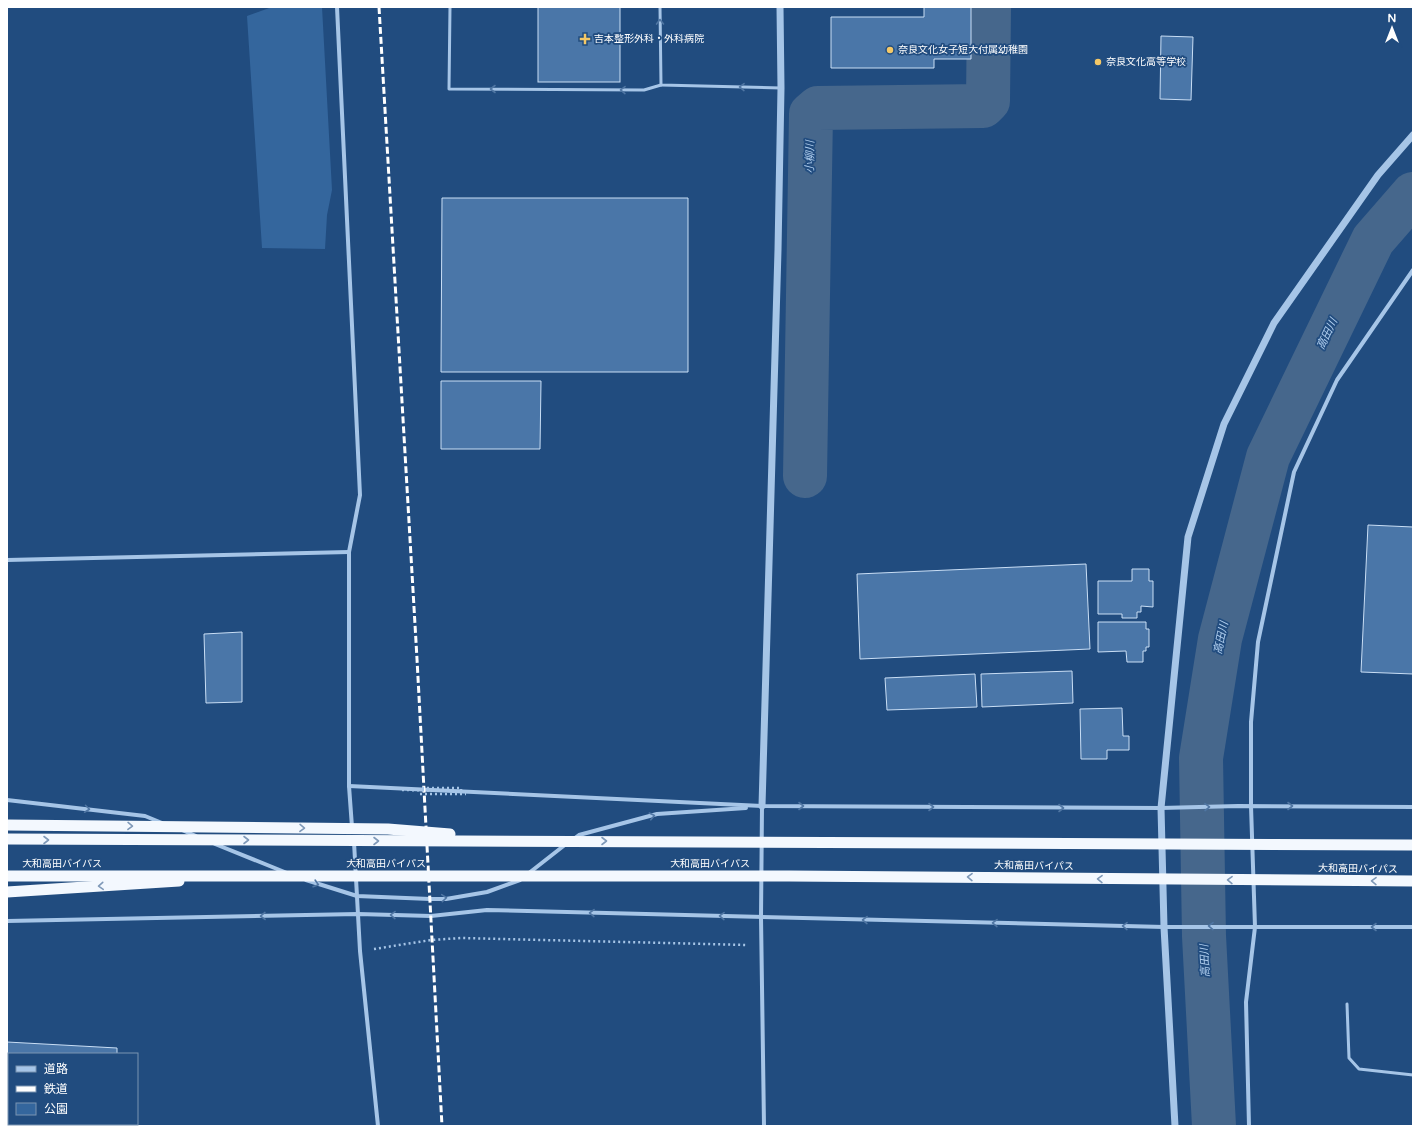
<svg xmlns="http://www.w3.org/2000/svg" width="1420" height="1133" viewBox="0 0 1420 1133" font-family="'Varela Round','Noto Sans JP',sans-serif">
<rect width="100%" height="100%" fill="#214c7f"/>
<path fill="#34669d" d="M272 7H322L332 190 327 215 325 249 262 248 247 16Z"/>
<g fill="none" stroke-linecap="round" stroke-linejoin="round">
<g stroke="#46678c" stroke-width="44">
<path d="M805 476 811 114 818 108 983 106 988 101 989 7"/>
<path d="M1214 1126 1204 936 1201 758 1220 639 1268 457 1373 240 1413 194"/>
</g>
</g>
<g fill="#4a76a8" stroke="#c9def5">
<rect x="538" y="7" width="82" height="75"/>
<path d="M924 7H971V59H934V68H831V17H924Z"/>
<path d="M1161 36 1193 37 1191 100 1160 99Z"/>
<path d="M442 198H688V372H441Z"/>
<path d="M441 381H541L540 449H441Z"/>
<path d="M1368 525 1413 527V674L1361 672Z"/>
<path d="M1086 564 1090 649 860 659 857 574Z"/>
<path d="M1132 569H1149V581H1153V607L1141 606V612H1137V618H1122V614H1098V581H1132Z"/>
<path d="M1098 622H1146V629H1149V647H1146V651H1143V662H1127L1126 651 1098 652Z"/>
<path d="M242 632V702L206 703 204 634Z"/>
<path d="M1072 671 1073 703 982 707 981 674Z"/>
<path d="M975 674 977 707 887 710 885 678Z"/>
<path d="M1122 708 1123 736H1129V750H1107V759H1081L1080 709Z"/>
<path d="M7 1042 117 1048V1054H9V1124H117V1126H7Z"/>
</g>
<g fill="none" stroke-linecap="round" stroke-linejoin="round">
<path stroke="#a6c5e7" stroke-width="2.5" stroke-dasharray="2 3" stroke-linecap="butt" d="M374 949 431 940 461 938 748 945"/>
<g stroke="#a6c5e7" stroke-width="3">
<path d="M450 7 449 89 644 90 661 85"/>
<path d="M660 7 661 85 781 88"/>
<path d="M1347 1004 1349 1058 1359 1069 1413 1075"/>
</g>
<g stroke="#a6c5e7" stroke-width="4">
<path d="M337 7 360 495 349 552V786L352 827"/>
<path d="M7 560 349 552"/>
<path d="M349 786 762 806 1161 808 1238 806 1413 807"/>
<path d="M7 800 145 816 162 823"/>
<path d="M762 806 761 917 764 1126"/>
<path d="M182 830 196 836"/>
<path d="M575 838 579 835 657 814 746 808"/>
<path d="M354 842 360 951 378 1126"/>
<path d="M215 844 287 873"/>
<path d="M529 873 566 844"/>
<path d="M306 880 357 896 430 899H446L487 892 520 880"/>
<path d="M7 921 358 914 431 916 487 910 1164 927H1413"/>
<path d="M1249 1126 1246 1002 1255 927 1251 806V722L1258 642 1294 472 1337 380 1413 270"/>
</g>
<g stroke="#a6c5e7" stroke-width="7">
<path d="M762 806 778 250 781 88 780 7"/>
<path d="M1175 1126 1164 927 1161 808 1188 537 1224 424 1274 323 1378 175 1413 135"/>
</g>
<path stroke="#f3f8fe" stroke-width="11" d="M7 892 179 881"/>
<path stroke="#fff" stroke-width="3" stroke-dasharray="7 3" stroke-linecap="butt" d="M379 7 417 659 442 1126"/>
<g stroke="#a6c5e7" stroke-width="2.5" stroke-dasharray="2 3" stroke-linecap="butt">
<path d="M402 790 461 791"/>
<path d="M461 791V788H420V794H466"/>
</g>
<g stroke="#f3f8fe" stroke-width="11">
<path d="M7 825 388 829 450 834"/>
<path d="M7 839 1413 845"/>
<path d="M7 876H789L1413 881"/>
</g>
</g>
<defs><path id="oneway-chevron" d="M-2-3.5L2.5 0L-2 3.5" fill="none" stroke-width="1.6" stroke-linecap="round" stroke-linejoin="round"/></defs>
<g stroke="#5076a3">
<use href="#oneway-chevron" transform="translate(660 22) rotate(-91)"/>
<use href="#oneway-chevron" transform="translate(742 87) rotate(-179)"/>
<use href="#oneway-chevron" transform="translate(493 89) rotate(-180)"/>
<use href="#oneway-chevron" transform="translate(623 90) rotate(-179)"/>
<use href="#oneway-chevron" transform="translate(801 806)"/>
<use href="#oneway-chevron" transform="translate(1290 806)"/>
<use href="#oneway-chevron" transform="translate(931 807)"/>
<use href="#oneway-chevron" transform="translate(1207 807) rotate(-1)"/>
<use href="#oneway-chevron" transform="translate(1061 808)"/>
<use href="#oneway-chevron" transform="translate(87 809) rotate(7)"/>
<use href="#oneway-chevron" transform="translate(652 816) rotate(-13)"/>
<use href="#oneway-chevron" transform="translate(316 884) rotate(17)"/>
<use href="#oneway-chevron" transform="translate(444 898) rotate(-5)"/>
<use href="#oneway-chevron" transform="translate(592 913) rotate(-179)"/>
<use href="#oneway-chevron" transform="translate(393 915) rotate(-179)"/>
<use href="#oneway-chevron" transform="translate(263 916) rotate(179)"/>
<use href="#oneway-chevron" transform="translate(722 916) rotate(-179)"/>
<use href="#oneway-chevron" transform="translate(865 920) rotate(-179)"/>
<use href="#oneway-chevron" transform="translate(995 923) rotate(-179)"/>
<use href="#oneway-chevron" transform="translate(1125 926) rotate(-179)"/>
<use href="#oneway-chevron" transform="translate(1211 926) rotate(-179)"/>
<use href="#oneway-chevron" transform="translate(1374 927) rotate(-180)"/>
</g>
<g stroke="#7f99b8">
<use href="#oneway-chevron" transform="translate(130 826) rotate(1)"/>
<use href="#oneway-chevron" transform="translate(302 828) rotate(1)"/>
<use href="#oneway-chevron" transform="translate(46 840)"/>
<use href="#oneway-chevron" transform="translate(246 840)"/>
<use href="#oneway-chevron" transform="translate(376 841)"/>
<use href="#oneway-chevron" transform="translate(604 841)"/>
<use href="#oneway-chevron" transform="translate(970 877) rotate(-179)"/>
<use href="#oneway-chevron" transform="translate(1100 879) rotate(-179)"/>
<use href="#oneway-chevron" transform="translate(1230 880) rotate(-179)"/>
<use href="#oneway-chevron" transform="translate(1374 881) rotate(-179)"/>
<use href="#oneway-chevron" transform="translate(101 886) rotate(176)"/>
</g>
<g fill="#f4c867" stroke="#214c7f" stroke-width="1.5">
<path d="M583 33h4v4h4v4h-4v4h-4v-4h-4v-4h4z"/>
<circle cx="890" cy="50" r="4"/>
<circle cx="1098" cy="62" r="4"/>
</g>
<g text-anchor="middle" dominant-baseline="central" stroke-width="3.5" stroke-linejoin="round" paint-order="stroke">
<g font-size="10" fill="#fff" stroke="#214c7f" text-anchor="start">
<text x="594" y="39">吉本整形外科・外科病院</text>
<text x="898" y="50">奈良文化女子短大付属幼稚園</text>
<text x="1106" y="62">奈良文化高等学校</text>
</g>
<g font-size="10" fill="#fff" stroke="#214c7f">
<text x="62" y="864">大和高田バイパス</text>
<text x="386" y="864">大和高田バイパス</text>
<text x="710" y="864">大和高田バイパス</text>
<text transform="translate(1034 866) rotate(1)">大和高田バイパス</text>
<text transform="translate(1358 869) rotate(1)">大和高田バイパス</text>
</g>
<g font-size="11" font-style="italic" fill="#b1cfef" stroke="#214c7f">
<text transform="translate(810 157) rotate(-89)">小柳川</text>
<text transform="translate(1327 334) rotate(-64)">高田川</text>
<text transform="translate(1221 638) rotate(-78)">高田川</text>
<text transform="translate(1205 961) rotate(-93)">高田川</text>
</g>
</g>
<rect width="1420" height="1133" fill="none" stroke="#ffffff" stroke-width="16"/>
<rect x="8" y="1053" width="130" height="72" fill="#214c7f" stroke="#7a94b2"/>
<rect x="16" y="1066" width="20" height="6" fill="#a6c5e7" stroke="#7a94b2"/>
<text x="44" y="1073" font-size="12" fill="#ffffff">道路</text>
<rect x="16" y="1086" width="20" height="6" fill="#ffffff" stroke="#7a94b2"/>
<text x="44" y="1093" font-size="12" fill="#ffffff">鉄道</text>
<rect x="16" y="1103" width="20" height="12" fill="#34669d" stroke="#7a94b2"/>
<text x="44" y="1113" font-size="12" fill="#ffffff">公園</text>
<g transform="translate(1392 28)" stroke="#214c7f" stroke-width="3" paint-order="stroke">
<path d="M0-3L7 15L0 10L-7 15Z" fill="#ffffff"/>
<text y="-6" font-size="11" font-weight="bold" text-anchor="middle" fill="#ffffff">N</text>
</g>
</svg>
